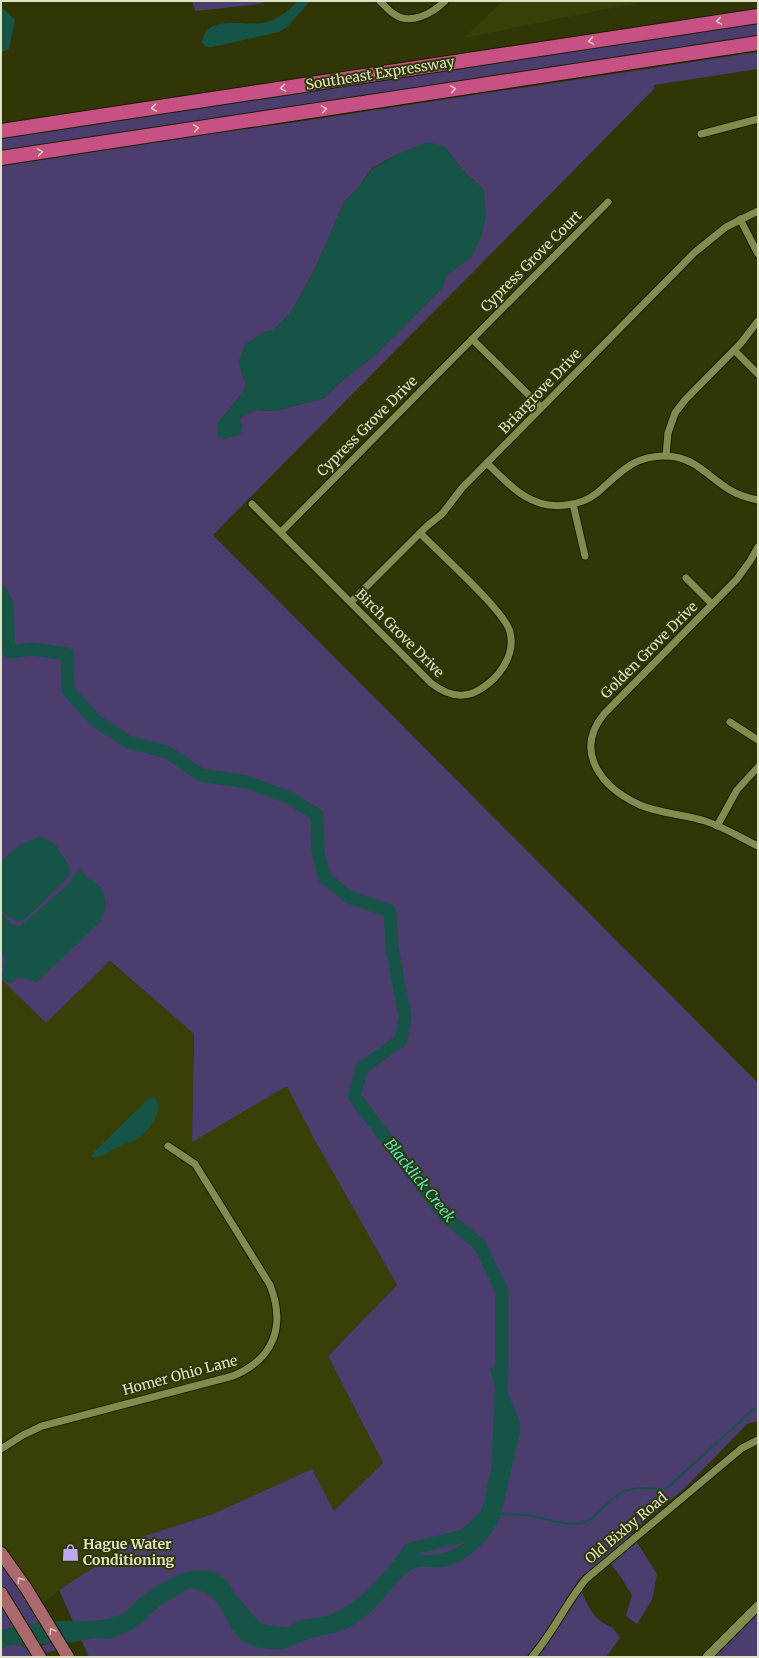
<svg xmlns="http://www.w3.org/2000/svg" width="759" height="1658" viewBox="0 0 759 1658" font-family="Merriweather,serif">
<rect width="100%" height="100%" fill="#303606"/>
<g fill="#383f07">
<path d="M503 1H647L464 38Z"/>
<path d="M109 961 194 1034 192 1141 287 1085 314 1139 397 1285 328 1356 383 1463 334 1511 312 1469 213 1514 141 1537 59 1590 38 1608 1 1554V979L46 1023Z"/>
</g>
<g fill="#4c3d6f" fill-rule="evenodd">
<path d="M192 1H267L260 4 195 11Z"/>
<path d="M758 21V37L1 153V137Z"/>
<path d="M758 52V69L654 85V89L213 535 758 1083V1421L747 1424 685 1488 631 1533 657 1574 652 1600 637 1624 626 1616 632 1595 618 1573 606 1558 577 1581C582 1592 590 1613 599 1620 611 1629 610 1622 620 1638L606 1657H89L59 1590 141 1537 213 1514 312 1469 334 1511 383 1463 328 1356 397 1285 314 1139 287 1086 192 1142 194 1034 110 961 46 1023 1 979V166L205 134 290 123ZM444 146 465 173 475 181 472 256 446 276 442 288 375 355 343 380 324 398 275 411 256 410 239 418 218 423 244 391 246 383 241 371 262 333 275 329 291 312 314 271 345 201 358 188 372 168 398 154Z"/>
<path d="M1 1563 17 1583 41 1623 29 1625 1 1584Z"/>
<path d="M1 1605 14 1627 1 1631Z"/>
<path d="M758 1606V1657H707Z"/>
<path d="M52 1642 57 1650 45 1653 41 1646Z"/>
<path d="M12 1644C23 1645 27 1647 32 1657H1V1649Z"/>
</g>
<g fill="#175448">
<path d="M298 1H310L288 26 279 32 212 47H206L202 42C207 12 247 28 267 22 280 18 289 10 298 1Z"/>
<path d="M1 7 15 20 9 49 1 52Z"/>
<path d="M427 142 444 146 465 173 484 189 486 215 482 235 472 256 446 276 442 288 396 335 375 355 343 380 324 398 275 411 256 410 239 418 243 427 240 435 223 439 217 435 218 423 244 391 246 383 241 371 239 360 245 344 262 333 275 329 291 312 314 271 345 201 358 188 372 169 398 154Z"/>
<path d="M41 836 55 844 70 867 69 876 27 918 18 922 4 914 1 910V861L20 845Z"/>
<path d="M81 870C88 880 94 880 100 887 108 897 106 911 101 921L37 982 19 977 11 983 3 980 2 976 5 960 1 949V913C9 919 9 926 20 926L70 883 74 874Z"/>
<path d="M154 1096C166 1110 148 1134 135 1140 130 1143 123 1144 118 1147 109 1151 102 1159 92 1157V1154L145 1102Z"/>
<path d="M507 1366 506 1389 520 1421V1433L500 1518C489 1540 467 1564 442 1567 434 1568 422 1565 415 1568 398 1576 387 1597 374 1609 367 1616 359 1622 350 1627 337 1634 320 1635 306 1640 298 1642 291 1647 283 1649 278 1650 268 1649 262 1648 216 1640 237 1596 189 1588L158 1607 144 1621 133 1629 111 1639 95 1638 67 1643 52 1642 27 1648C19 1642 10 1645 1 1649V1631C20 1625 41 1622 60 1621 80 1620 102 1623 120 1615 126 1612 130 1607 134 1603 150 1589 176 1572 198 1570 248 1567 229 1633 270 1636 283 1637 288 1626 298 1621 306 1618 314 1618 322 1617 334 1615 347 1606 357 1599 373 1587 389 1563 407 1555 412 1553 419 1555 425 1555 444 1555 451 1551 467 1541 475 1536 482 1532 482 1521L477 1519 497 1477 505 1444 506 1435 490 1368Z"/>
</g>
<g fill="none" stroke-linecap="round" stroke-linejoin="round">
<path stroke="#175448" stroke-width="2" d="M501 1514C510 1515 519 1514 528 1515 544 1518 561 1525 577 1524 596 1522 605 1501 621 1493 636 1485 651 1489 666 1489L754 1409H758"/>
<g stroke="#175448" stroke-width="13">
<path d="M1 592 7 603 9 652 33 649 67 654 68 690 96 721 129 742 167 752 201 775 247 782 288 797 317 815 318 852 324 877 349 897 390 911 392 948 405 1016 401 1040 362 1068 354 1096 445 1216 480 1245 502 1291V1368L498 1468 488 1514 464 1536 410 1549 395 1570"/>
<path d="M229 1597 258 1630 292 1635 298 1632"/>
</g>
<defs>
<g id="minor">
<path d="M380 1C384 5 389 11 394 14 410 26 433 13 445 1"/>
<path d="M701 134 758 119"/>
<path d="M740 219 758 254"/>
<path d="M472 339 541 407"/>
<path d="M735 351 758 374"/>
<path d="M666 456 668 433 675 413 685 400 741 343 758 321"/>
<path d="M487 463C510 486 531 510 566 505 577 504 588 500 597 493 620 473 633 455 667 456 695 457 708 477 730 490 738 495 748 498 758 500"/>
<path d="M252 504 431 683C445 694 462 700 479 690 498 679 516 656 510 632 505 611 438 552 420 533"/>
<path d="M573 504 585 556"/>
<path d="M281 532 608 202"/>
<path d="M758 547 750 561 737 579 604 714C573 752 602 788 640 805 661 814 684 814 705 821 724 827 741 838 758 846"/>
<path d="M686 578 712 604"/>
<path d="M351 602 427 526 442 514 462 488 694 253 726 227 758 211"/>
<path d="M730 722 758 740"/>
<path d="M717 826 737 790 758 767"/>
<path d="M1 1449 23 1435 42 1426 233 1376C274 1359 286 1326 270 1285L195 1164 168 1146"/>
<path d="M532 1657C553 1633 566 1603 586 1579L742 1448 758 1440"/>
</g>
<path id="tertiary" d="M707 1657 758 1606"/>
<g id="primary">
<path d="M1 1553 26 1588 68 1657"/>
<path d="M1 1593 40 1657"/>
</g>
<g id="motorway">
<path d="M1 131 758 16"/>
<path d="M1 158 758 43"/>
</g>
</defs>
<use href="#minor" stroke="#191d00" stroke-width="9"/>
<use href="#tertiary" stroke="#191d00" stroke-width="11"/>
<use href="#primary" stroke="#191d00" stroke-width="14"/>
<use href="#motorway" stroke="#191d00" stroke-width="16"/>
<use href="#minor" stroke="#828c4f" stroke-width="7"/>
<use href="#tertiary" stroke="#828c4f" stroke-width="9"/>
<use href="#primary" stroke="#ab696e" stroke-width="12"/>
<use href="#motorway" stroke="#c75183" stroke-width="14"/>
</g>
<defs><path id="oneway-chevron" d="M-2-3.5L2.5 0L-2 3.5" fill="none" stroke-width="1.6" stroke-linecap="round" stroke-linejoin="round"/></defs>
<g stroke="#dacdba">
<use href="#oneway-chevron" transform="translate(719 21) rotate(171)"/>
<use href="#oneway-chevron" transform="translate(591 41) rotate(171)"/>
<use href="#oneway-chevron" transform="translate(283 88) rotate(171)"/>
<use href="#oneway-chevron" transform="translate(453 89) rotate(-9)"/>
<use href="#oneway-chevron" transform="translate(154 108) rotate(171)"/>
<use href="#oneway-chevron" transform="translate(324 109) rotate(-9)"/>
<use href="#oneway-chevron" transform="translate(196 128) rotate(-9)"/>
<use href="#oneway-chevron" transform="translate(40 152) rotate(-9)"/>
</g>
<g stroke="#d3cbb3">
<use href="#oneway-chevron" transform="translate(20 1580) rotate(-125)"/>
<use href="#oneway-chevron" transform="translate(52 1631) rotate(-121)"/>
</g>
<defs>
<symbol id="shop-bare" viewBox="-9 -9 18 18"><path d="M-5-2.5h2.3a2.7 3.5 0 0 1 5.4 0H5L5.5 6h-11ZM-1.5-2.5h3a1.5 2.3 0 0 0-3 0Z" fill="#bea9f5" stroke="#303606" stroke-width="2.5" paint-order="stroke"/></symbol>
</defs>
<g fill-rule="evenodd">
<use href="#shop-bare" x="58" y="1540" width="25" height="25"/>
</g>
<g text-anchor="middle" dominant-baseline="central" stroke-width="4" stroke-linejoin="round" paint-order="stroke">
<g font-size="14" fill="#dde3c4" stroke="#303606">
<text transform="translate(380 73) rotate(-9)">Southeast Expressway</text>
<text transform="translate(531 261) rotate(-45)">Cypress Grove Court</text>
<text transform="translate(540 391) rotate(-46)">Briargrove Drive</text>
<text transform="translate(367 426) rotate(-45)">Cypress Grove Drive</text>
<text transform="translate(400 633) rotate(45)">Birch Grove Drive</text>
<text transform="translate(649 650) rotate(-45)">Golden Grove Drive</text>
<text transform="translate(180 1375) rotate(-15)">Homer Ohio Lane</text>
<text transform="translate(626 1528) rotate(-40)">Old Bixby Road</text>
</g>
<g font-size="14" font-weight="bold" fill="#dde3c4" stroke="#303606" text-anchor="start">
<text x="83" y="1544">Hague Water<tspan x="83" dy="16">Conditioning</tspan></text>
</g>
<g font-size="15" font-style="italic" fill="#4ceaca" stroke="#303606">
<text transform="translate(420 1180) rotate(51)">Blacklick Creek</text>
</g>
</g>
<rect width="759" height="1658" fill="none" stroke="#dde3c4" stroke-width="4"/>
</svg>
